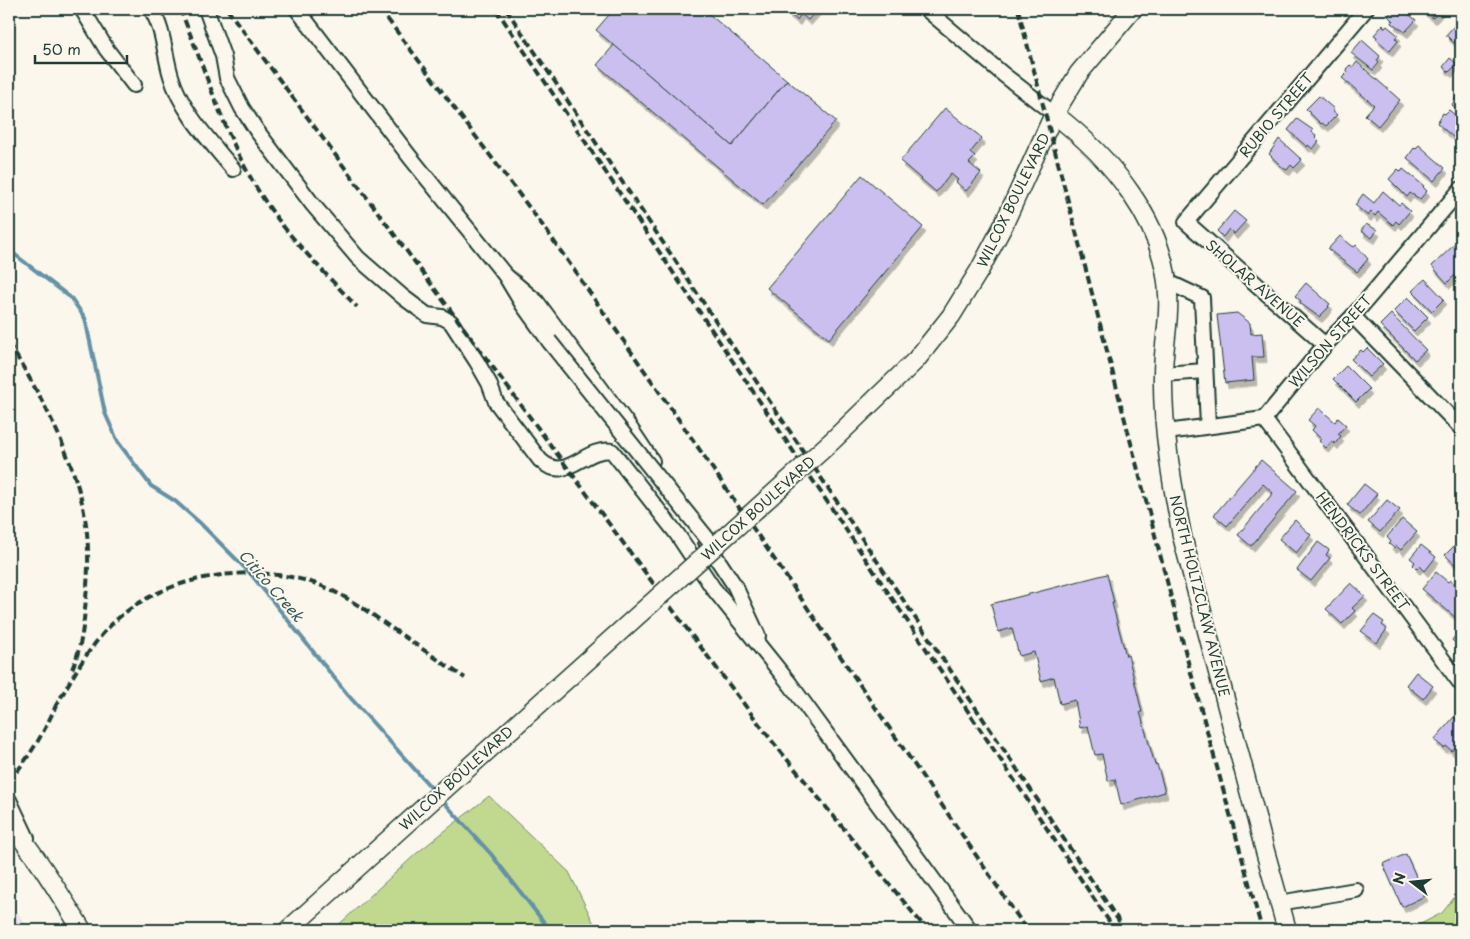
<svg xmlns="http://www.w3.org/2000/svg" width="1470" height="939" viewBox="0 0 1470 939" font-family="'Playpen Sans',sans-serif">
<defs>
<filter id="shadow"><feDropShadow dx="3" dy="5.5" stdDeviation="0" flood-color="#0004"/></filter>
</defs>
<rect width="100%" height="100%" fill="#fbf7ec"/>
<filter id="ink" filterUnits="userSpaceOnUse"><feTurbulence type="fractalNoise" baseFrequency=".02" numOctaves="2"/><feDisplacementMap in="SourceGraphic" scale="10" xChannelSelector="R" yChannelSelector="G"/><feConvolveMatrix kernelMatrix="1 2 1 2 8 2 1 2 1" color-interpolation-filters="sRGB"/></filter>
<g filter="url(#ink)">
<path fill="#ede6ed" d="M9 899 29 930H9Z"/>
<g fill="#c1d98f" stroke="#708b62">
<path d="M489 796 569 872 597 930H333L417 853Z"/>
<path d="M1461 889V930H1409L1442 913Z"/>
</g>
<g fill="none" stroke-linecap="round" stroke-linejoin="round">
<g stroke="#6591a5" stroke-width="4">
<path d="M9 250 71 298 85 318 105 413 118 442 151 486 175 501 199 522 250 573 348 695 435 792"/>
<path d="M441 799 491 854 550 930"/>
</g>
</g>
<g fill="#cbbff0" stroke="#1f3d34" filter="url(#shadow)">
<path d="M614 9H703L787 80 732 146 596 30Z"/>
<path d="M790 9H818L808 20 801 14 797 20 787 12Z"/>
<path d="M1394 9H1402L1416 20 1405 32 1392 23 1393 21 1388 16Z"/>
<path d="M1421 9H1441L1433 18Z"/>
<path d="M1383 25 1385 28 1387 26 1398 35 1395 38 1398 41 1390 51 1376 39 1377 37 1374 35Z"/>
<path d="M1454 26 1461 33 1454 43 1446 35Z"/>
<path d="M1362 40 1380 56 1377 61 1379 63 1373 70 1351 53Z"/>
<path d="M614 45 732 146 787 80 836 121 763 205 597 65Z"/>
<path d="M1450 58 1457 64 1449 72 1443 67Z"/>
<path d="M1357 62 1400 100 1378 126 1365 115 1374 105 1342 78 1348 72 1346 69 1350 65 1353 67Z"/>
<path d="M1461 94V113L1452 105 1457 95 1459 97Z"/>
<path d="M1319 96 1334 109 1332 111 1337 115 1326 126 1322 123 1321 124 1306 109Z"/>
<path d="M945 108 982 138 970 153 975 157 969 163 981 173 966 191 956 182 958 180 951 174 936 192 900 161Z"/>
<path d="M1449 110 1461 120V144L1437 123 1443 113 1445 114Z"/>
<path d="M1297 119 1313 130 1312 132 1316 135 1315 137 1319 141 1313 149 1308 145 1307 147 1288 130Z"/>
<path d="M1279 139 1302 160 1294 168 1291 165 1287 170 1283 168 1269 154Z"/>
<path d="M1419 145 1445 168 1434 181 1407 158 1414 148 1415 149Z"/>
<path d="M1398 169 1401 172 1403 169 1424 186 1423 187 1427 191 1420 199 1410 193 1407 197 1389 179Z"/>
<path d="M862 175 923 227 829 339 767 288Z"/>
<path d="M1383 191 1399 205 1401 203 1410 211 1399 224 1396 221 1393 225 1378 212 1375 216 1371 212 1368 216 1355 205 1363 194 1374 203Z"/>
<path d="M1234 211 1246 221 1234 234 1229 229 1223 237 1217 231Z"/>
<path d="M1366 224 1377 230 1372 238 1361 231Z"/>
<path d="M1340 236 1351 245 1354 247 1356 245 1368 259 1357 272 1328 249Z"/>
<path d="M1455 244 1461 251V274L1458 278 1455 275 1447 283 1432 266Z"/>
<path d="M1425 279 1444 299 1432 311 1412 291Z"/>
<path d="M1306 283 1330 304 1328 306 1329 307 1319 317 1300 303 1301 301 1295 296Z"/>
<path d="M1408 297 1428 317 1414 331 1394 311Z"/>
<path d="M1237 313 1250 323 1251 334 1262 333 1264 357H1252L1254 380 1225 383 1217 315Z"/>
<path d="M1391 314 1426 350 1415 360 1380 325Z"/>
<path d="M1367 348 1383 364 1369 377 1351 359 1361 350 1363 352Z"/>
<path d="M1346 366 1369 389 1356 402 1333 379Z"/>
<path d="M1319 408 1335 422 1338 418 1346 425 1338 434 1341 436 1335 444 1332 441 1326 448 1319 441 1321 439 1312 430 1315 426 1308 420Z"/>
<path d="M1261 460 1297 491 1251 546 1238 535 1273 493 1263 484 1227 526 1214 515Z"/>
<path d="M1364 484 1377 494 1360 515 1347 505Z"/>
<path d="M1387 500 1400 510 1380 532 1368 522Z"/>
<path d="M1402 519 1417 532 1401 550 1396 546 1394 548 1389 544 1391 542 1387 537Z"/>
<path d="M1295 520 1311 535 1296 553 1279 539Z"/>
<path d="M1318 542 1329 550 1326 555 1330 558 1311 581 1297 570Z"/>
<path d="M1458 542 1461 544V566L1459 568 1445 555Z"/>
<path d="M1421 545 1436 557 1425 571 1420 566 1417 569 1413 565 1415 562 1410 558Z"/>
<path d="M1436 572 1448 582 1450 580 1461 589 1459 592 1461 593V612L1456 618 1422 589Z"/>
<path d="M1107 574 1114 603H1112L1126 656 1128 655 1142 712H1140L1155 765 1157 764 1165 792 1121 805 1115 779 1108 781 1102 754 1095 755 1088 726 1080 728 1075 700 1060 704 1054 677 1041 681 1034 652 1019 656 1012 628 998 632 991 604Z"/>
<path d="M1351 583 1365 596 1352 608 1355 611 1342 624 1326 609Z"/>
<path d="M1374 615 1384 622 1382 625 1387 629 1377 643 1361 631Z"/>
<path d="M1461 629V649L1452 640Z"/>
<path d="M1416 672 1433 686 1423 699 1406 685Z"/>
<path d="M1454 717 1461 723V740L1452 751 1446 746 1444 748 1434 740Z"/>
<path d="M1406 854 1425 896 1402 907 1383 864Z"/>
</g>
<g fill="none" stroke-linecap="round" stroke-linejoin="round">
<defs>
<g id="minor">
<path d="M82 9 107 50 134 85"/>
<path d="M151 9C164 29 164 53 171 76 181 111 210 141 233 169"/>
<path d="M206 9 223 56 227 78 242 108 257 131 313 205 358 258 403 297 427 315 442 317 451 322 477 362 489 383 496 402 540 460C566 485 584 446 612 451L677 534 713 588 790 684 970 930"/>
<path d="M297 9 410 157 505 275 523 305 549 341"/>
<path d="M926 9 1004 75 1054 114"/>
<path d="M505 275 537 302 628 425 652 461"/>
<path d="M1168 282 1202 298 1208 426"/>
<path d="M1353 316 1461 428"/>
<path d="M1325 345 1186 222 1366 9"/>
<path d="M1163 374 1205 371"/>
<path d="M1264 419 1461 684"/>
<path d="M1167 432 1264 419 1325 345 1353 316 1461 189"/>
<path d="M706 542 735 586 758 636"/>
<path d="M9 800 27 838"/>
<path d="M1279 903 1356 890"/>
</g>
<g id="major">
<path d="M1054 114C1109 156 1165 222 1168 294 1170 321 1163 347 1163 374 1162 428 1172 483 1182 536L1265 851 1287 930"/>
<path d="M832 441 916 360 951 316 979 271 1003 226 1054 114 1079 73 1133 9"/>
<path d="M9 823C37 856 59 893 82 930"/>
<path d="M288 930 488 750"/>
</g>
</defs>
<use href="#minor" stroke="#1f3d34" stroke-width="18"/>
<use href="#major" stroke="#1f3d34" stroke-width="21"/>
<use href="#minor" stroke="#fbf7ec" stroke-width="14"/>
<use href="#major" stroke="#fbf7ec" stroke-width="18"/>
<g stroke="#1f3d34" stroke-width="4" stroke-dasharray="8 4" stroke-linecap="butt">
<path d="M180 9C208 75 227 147 269 207 293 242 328 276 357 307"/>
<path d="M227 9 693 637 772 741 927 930"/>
<path d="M380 9 546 230 693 440 1027 930"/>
<path d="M496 9 1115 930"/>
<path d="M506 9 1125 930"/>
<path d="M1018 9 1188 662 1262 930"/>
<path d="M9 344C43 398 81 469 87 533 89 555 88 576 86 598 84 621 82 647 72 669"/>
<path d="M55 708C71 679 87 650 110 626 160 574 257 560 322 586 346 596 369 612 390 627 415 644 440 661 465 678"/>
<path d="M9 781C31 755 44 733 58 701"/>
</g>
<defs>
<path id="minor-bridge" d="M549 341 714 547"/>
<path id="major-bridge" d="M488 750 832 441"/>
</defs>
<use href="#minor-bridge" stroke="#1f3d34" stroke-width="18" stroke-linecap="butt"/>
<use href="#major-bridge" stroke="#1f3d34" stroke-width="21" stroke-linecap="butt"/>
<use href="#minor-bridge" stroke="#fbf7ec" stroke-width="14"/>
<use href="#major-bridge" stroke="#fbf7ec" stroke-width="18"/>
</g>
</g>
<g text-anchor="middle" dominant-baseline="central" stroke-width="4" stroke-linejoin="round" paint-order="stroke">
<g font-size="14" fill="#1f3d34" stroke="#fbf7ec">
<text transform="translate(1276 115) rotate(-50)">RUBIO STREET</text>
<text transform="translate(1013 200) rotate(-64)">WILCOX BOULEVARD</text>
<text transform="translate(1255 283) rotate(41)">SHOLAR AVENUE</text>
<text transform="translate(1330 341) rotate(-49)">WILSON STREET</text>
<text transform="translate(758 508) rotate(-42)">WILCOX BOULEVARD</text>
<text transform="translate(1363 551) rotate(53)">HENDRICKS STREET</text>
<text transform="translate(1200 596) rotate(76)">NORTH HOLTZCLAW AVENUE</text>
<text transform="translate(456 778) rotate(-42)">WILCOX BOULEVARD</text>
</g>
<g font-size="15" font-style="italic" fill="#36595a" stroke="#fbf7ec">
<text transform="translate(272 585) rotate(49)">Citico Creek</text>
</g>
</g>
<rect width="1470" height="939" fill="none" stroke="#fbf7ec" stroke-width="30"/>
<rect x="15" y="15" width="1440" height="909" fill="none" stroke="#1f3d34" stroke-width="2" filter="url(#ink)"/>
<g transform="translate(1412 882) rotate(286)" stroke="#fbf7ec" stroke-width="4" paint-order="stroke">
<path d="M0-4L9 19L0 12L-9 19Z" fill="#1f3d34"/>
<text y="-8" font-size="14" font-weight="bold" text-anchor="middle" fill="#1f3d34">N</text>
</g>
<path d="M35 55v8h92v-8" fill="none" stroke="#1f3d34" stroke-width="2.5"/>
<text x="42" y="55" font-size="15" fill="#1f3d34" stroke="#fbf7ec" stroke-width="4" paint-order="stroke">50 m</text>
</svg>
